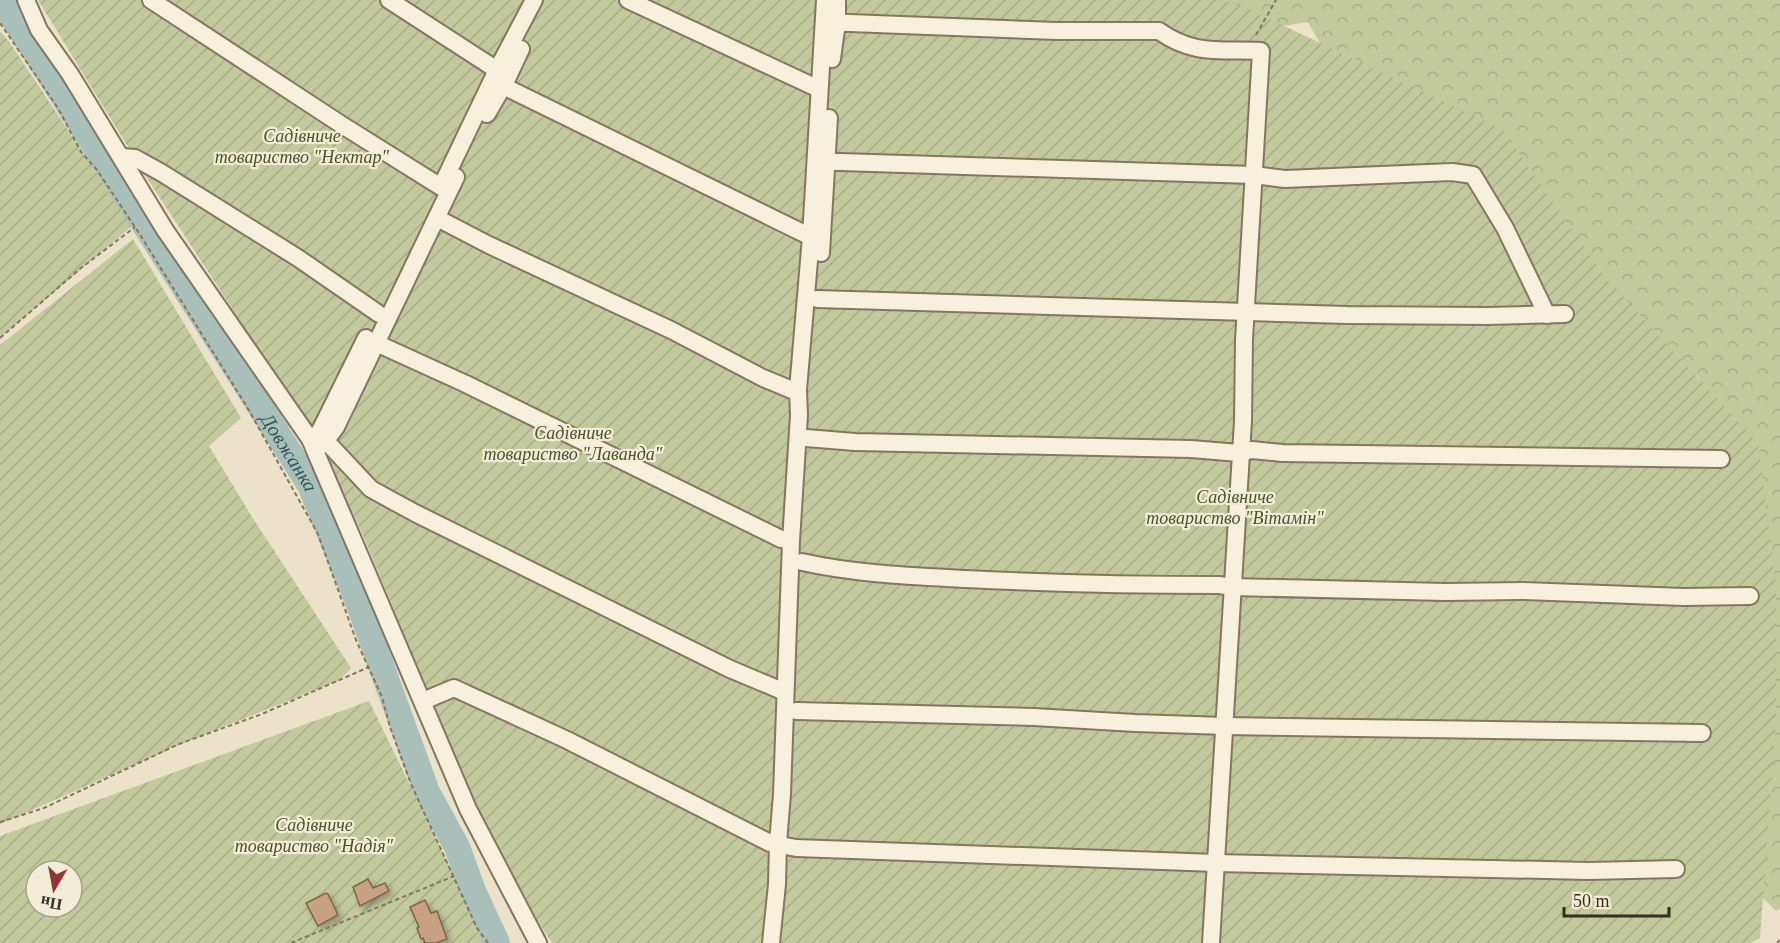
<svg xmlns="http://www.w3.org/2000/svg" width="1780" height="943" viewBox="0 0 1780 943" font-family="Georgia,serif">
<defs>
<pattern id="forest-crowns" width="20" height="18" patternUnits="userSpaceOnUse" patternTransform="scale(1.5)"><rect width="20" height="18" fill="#c2c99d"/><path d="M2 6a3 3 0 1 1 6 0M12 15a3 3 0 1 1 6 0" fill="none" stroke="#a7ad87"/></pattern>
<pattern id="garden-furrows" width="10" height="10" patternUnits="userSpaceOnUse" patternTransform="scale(1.5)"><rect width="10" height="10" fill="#c2c99d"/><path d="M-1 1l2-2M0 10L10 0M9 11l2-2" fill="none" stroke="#a7ad87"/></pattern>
<filter id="shadow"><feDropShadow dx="3.5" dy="3.5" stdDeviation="3" flood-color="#0004"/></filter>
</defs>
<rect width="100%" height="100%" fill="#ebe2c9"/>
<g fill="url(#forest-crowns)">
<path d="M0 0H17L102 132C105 140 106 149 110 156 117 169 131 176 122 192L116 189 87 156 64 114 0 22Z"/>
<path d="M1118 0H1780V908L1776 911 1751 886 1743 481 1699 378 1626 319 1387 161 1308 22 1184 42Z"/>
<path d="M146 211 201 294V299L213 308 215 311 210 322H201L185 304 181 291C157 276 134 239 146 211Z"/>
<path d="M216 325C221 327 230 329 234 332 244 342 251 376 242 386L226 373 218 355 207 337V327Z"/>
</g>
<g fill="url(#garden-furrows)" fill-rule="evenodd">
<path d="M38 0H1222L1242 6 1502 129 1605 277 1758 443 1776 586V717L1760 938 1751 943H552L499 862 362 533 318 440 149 181Z"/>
<path d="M0 31 10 43 132 226 0 338Z"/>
<path d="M133 239 241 418 209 446 252 517 351 668 338 681 195 738 0 824V345Z"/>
<path d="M369 701 487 943H0V836ZM36 871H72V907H36Z"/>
</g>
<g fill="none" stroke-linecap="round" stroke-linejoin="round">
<path stroke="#a9c0ba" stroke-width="26" id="s1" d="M2 0 310 485 358 602 427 792 457 847 473 891 497 943"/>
</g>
<g fill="#c6a182" stroke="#836147" stroke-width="1.5" filter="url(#shadow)">
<path d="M368 879 373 888 385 883 389 891 360 906 353 887Z"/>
<path d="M326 893 328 894 338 915 318 926 306 903Z"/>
<path d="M425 900 431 913 437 911 447 939 436 943H425L423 938 421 939 417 928 419 927 410 907Z"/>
</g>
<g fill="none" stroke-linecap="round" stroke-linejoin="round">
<defs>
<g id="minor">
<path d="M26 0 39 30 70 74 165 230 310 439 468 809 538 943"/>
<path d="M151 0 342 125 441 187 497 70 534 0"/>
<path d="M389 0 497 70"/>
<path d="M628 0 819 89"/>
<path d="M824 22 1057 31H1159C1194 56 1221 49 1261 51L1244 340 1243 421 1211 943"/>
<path d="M832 59 837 23V0"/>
<path d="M503 86 811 237"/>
<path d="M487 114 505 83 521 49"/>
<path d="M121 157 135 158 162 173 298 258 379 314"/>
<path d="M818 165 826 162H840L1188 173 1254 175 1285 179 1452 172 1473 175 1505 228 1547 315"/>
<path d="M437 218 489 245 671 330 763 378 792 390H798"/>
<path d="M821 253 829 118"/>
<path d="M817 299 1347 315 1488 316 1565 314"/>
<path d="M376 343 466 384 781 539 791 541"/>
<path d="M806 438 855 442 1191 449 1239 453 1252 450 1282 453 1721 459"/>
<path d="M310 439 319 433 366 338"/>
<path d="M326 441 371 489 415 513 730 669 785 692"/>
<path d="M318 447 324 443 336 427 456 177"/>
<path d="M802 562C856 574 911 576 966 579 1050 583 1135 585 1219 585L1233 587 1445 592 1523 591 1684 597 1750 596"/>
<path d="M423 701 454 688 567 740 770 843 796 848 1216 863 1589 871 1676 869"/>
<path d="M796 711 1034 717 1135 723 1225 726 1702 733"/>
<path d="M771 943 777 884 778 843 782 794 791 541 799 415 798 390 811 237 825 0"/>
</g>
</defs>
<use href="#minor" stroke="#86755f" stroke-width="20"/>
<g stroke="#86755f" stroke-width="2" stroke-dasharray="4.5 3" stroke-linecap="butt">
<path d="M0 23 58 108 81 152 97 170 139 233 247 407 318 534 356 640 382 697 390 727 411 784 477 928 488 943"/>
<path d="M1256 35 1276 0"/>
<path d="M0 338 81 268 135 227"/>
<path d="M0 822 44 808 179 744 262 714 369 667"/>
<path d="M291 943 454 876"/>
<path d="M1777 943 1780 940"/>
</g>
<use href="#minor" stroke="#f6f0dc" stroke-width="16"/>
</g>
<g text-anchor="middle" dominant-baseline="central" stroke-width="4.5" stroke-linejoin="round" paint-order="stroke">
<g font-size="18" font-style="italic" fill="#475329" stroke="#f3edd8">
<text x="302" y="136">Садівниче<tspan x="302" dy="21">товариство "Нектар"</tspan></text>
<text x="573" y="433">Садівниче<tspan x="573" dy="21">товариство "Лаванда"</tspan></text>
<text x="1235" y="497">Садівниче<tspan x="1235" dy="21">товариство "Вітамін"</tspan></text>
<text x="314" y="825">Садівниче<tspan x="314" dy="21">товариство "Надія"</tspan></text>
</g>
<g font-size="20" font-style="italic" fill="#325656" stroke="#f3edd8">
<text stroke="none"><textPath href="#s1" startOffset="536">Довжанка</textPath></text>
</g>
</g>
<g transform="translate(54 889) rotate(190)"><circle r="28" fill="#f3edd8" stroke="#a8a08f" stroke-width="1.5"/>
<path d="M0-4.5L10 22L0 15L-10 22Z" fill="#903734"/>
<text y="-9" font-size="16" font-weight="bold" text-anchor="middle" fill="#382d21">Пн</text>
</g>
<path d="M1564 907v9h105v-9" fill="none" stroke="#382d21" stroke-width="3"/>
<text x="1573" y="907" font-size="18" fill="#382d21" stroke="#f3edd8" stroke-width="4.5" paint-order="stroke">50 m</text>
</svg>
